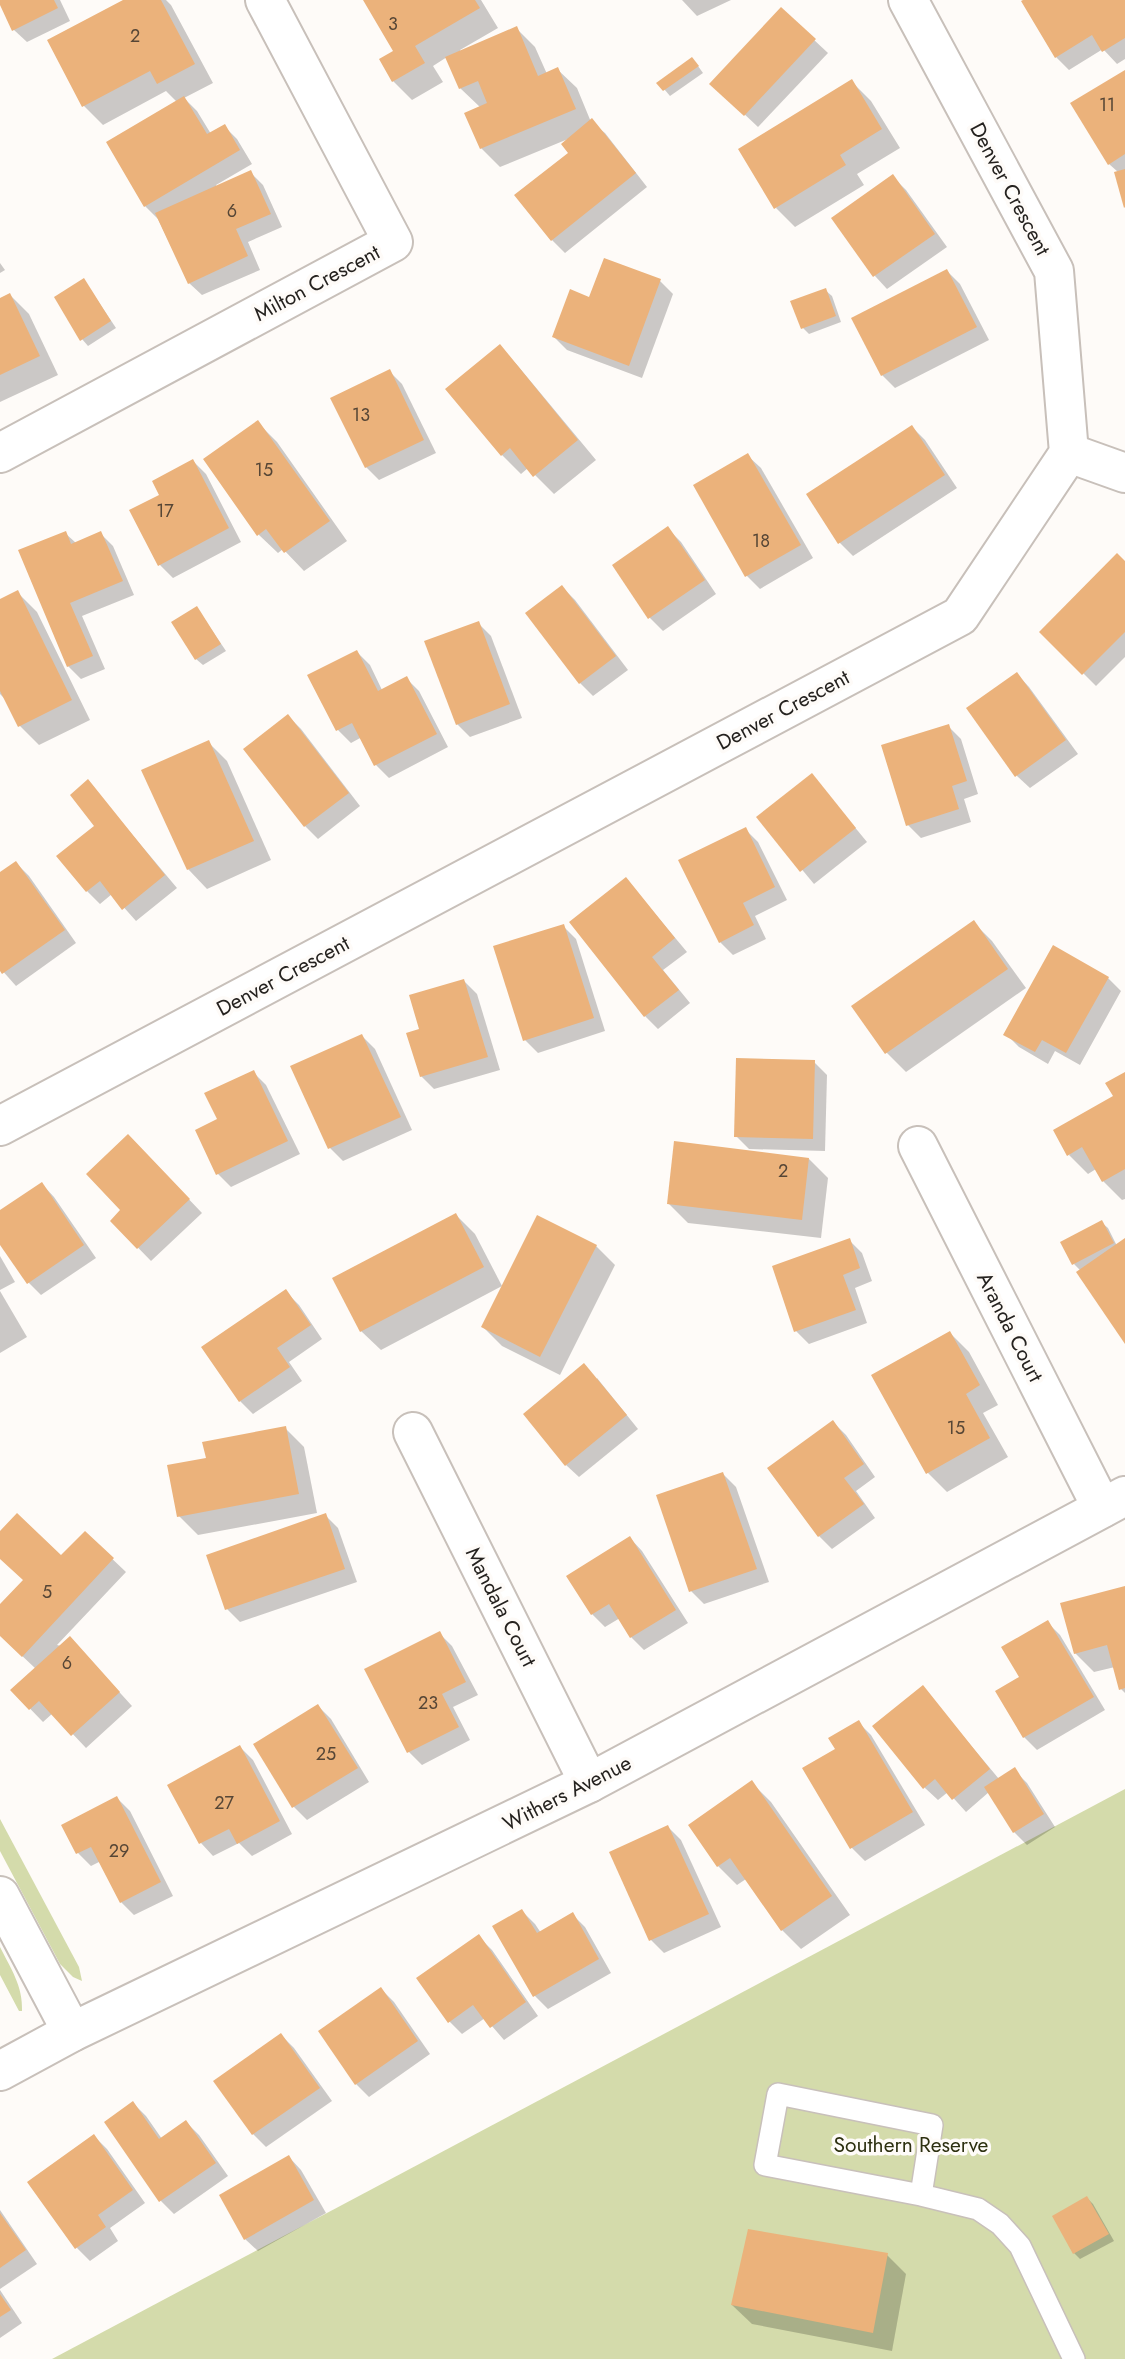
<svg xmlns="http://www.w3.org/2000/svg" width="1125" height="2359" viewBox="0 0 1125 2359" font-family="Jost,sans-serif">
<rect width="100%" height="100%" fill="#fefbf8"/>
<g fill="#d4dbab">
<path d="M1125 1789V2359H52Z"/>
<path d="M0 1819 79 1967 82 1981 73 1977 60 1964 0 1851Z"/>
<path d="M0 1947C11 1969 23 1986 22 2011H19L0 1975Z"/>
</g>
<g fill="#0003">
<path d="M0 0H60L70 21 27 42 14 30Z"/>
<path d="M126 0H166L171 5 213 83 184 98 197 111 211 134 224 126 237 139 252 164 216 185 217 187 250 172 263 185 282 227 248 242 260 270 202 295 189 283 158 219 145 206 177 102 166 91 103 125 84 106 49 41Z"/>
<path d="M365 0H481L498 28 460 50 461 52 516 28 535 47 547 74 557 69 577 88 591 122 605 133 647 187 565 253 552 240 570 153 568 139 500 167 481 148V108L460 88 447 57 433 66 443 82 412 100 393 81 395 51Z"/>
<path d="M682 0H731L697 16Z"/>
<path d="M1026 0H1125V59L1117 64 1103 49 1069 70 1056 57Z"/>
<path d="M781 9 828 53 758 127 725 96Z"/>
<path d="M698 66 703 73 670 96 659 83Z"/>
<path d="M1125 72V204L1118 172 1109 164Z"/>
<path d="M852 82 871 101 900 148 857 174 864 185 795 227 776 208Z"/>
<path d="M893 177 906 190 947 247 887 289 875 276Z"/>
<path d="M0 263 5 270 0 273Z"/>
<path d="M947 271 960 284 989 340 895 388 882 375Z"/>
<path d="M84 280 116 328 88 346 82 339Z"/>
<path d="M660 281 673 294 642 378 567 350 554 337 590 299Z"/>
<path d="M825 290 832 296 841 322 809 334 803 328Z"/>
<path d="M10 295 29 314 58 375 0 402V299Z"/>
<path d="M500 347 518 366 596 460 554 494 528 468 521 474 502 455 448 389Z"/>
<path d="M389 371 402 384 436 453 379 480 366 467Z"/>
<path d="M258 423 277 442 347 541 304 571 283 549 278 553 259 535Z"/>
<path d="M912 427 925 440 957 488 853 556 840 543 808 494Z"/>
<path d="M748 456 761 468 813 558 760 589 747 576Z"/>
<path d="M193 461 206 474 241 542 173 578 160 565 132 511 162 495Z"/>
<path d="M668 529 681 542 716 594 663 631 650 618 614 565Z"/>
<path d="M65 533 76 543 100 533 113 546 134 595 82 616 105 669 81 679 68 666Z"/>
<path d="M1125 563V657L1096 686 1042 632Z"/>
<path d="M562 587 575 600 628 670 593 696 580 683Z"/>
<path d="M17 592 37 612 90 720 39 745 20 726 6 700 0 694V601Z"/>
<path d="M197 608 226 651 203 665 196 659Z"/>
<path d="M478 623 491 636 522 718 470 737 457 724Z"/>
<path d="M357 652 370 665 382 690 406 678 419 691 448 747 389 778 376 765 362 737 351 743 338 730 310 676Z"/>
<path d="M1017 674 1029 687 1078 754 1030 788 1017 776Z"/>
<path d="M288 716 301 729 360 806 318 839 305 826Z"/>
<path d="M948 726 961 739 978 794 964 799 971 822 921 838 908 825Z"/>
<path d="M208 742 227 761 271 860 207 889 188 869 143 771Z"/>
<path d="M812 775 867 842 814 884 759 818Z"/>
<path d="M88 782 177 888 136 921 112 894 100 904 87 891 96 826Z"/>
<path d="M745 829 758 842 787 900 755 916 766 939 733 955 720 942Z"/>
<path d="M16 863 29 876 76 943 16 986 0 968V874Z"/>
<path d="M626 879 687 952 663 970 690 1003 658 1029 645 1016Z"/>
<path d="M973 922 992 941 1026 988 906 1072 887 1053 853 1007Z"/>
<path d="M563 926 576 939 605 1031 538 1053 525 1040Z"/>
<path d="M1108 978 1121 991 1080 1065 1055 1051 1048 1064 1019 1047 1006 1034Z"/>
<path d="M464 981 477 994 500 1070 434 1089 421 1076V1031Z"/>
<path d="M362 1036 375 1049 412 1130 343 1161 330 1148 292 1067Z"/>
<path d="M814 1062 827 1075 825 1151 749 1149 736 1136Z"/>
<path d="M253 1072 266 1085 300 1154 231 1187 218 1174 219 1120Z"/>
<path d="M1125 1074V1199L1122 1200 1103 1181 1096 1169 1088 1174 1069 1155 1115 1097Z"/>
<path d="M141 1149 202 1213 151 1261 112 1221 123 1211Z"/>
<path d="M809 1159 828 1178 821 1238 688 1223 668 1203Z"/>
<path d="M42 1184 54 1197 96 1258 41 1295 28 1282 0 1242V1212Z"/>
<path d="M456 1215 475 1234 502 1286 381 1350 361 1331Z"/>
<path d="M1101 1222 1108 1228 1117 1246 1125 1241V1341L1081 1271 1074 1264Z"/>
<path d="M849 1240 862 1253 872 1281 855 1288 867 1323 809 1344 796 1331Z"/>
<path d="M596 1246 615 1265 560 1375 502 1346 483 1327Z"/>
<path d="M0 1256 15 1282 0 1290Z"/>
<path d="M0 1291 27 1337 0 1353Z"/>
<path d="M286 1292 299 1305 322 1339 289 1362 302 1381 253 1414 240 1401Z"/>
<path d="M950 1333 969 1352 998 1405 983 1413 1008 1457 947 1492 928 1473Z"/>
<path d="M597 1378 638 1429 579 1477 566 1465Z"/>
<path d="M833 1422 846 1435 875 1477 856 1491 875 1518 832 1549 819 1536Z"/>
<path d="M285 1428 304 1447 317 1513 198 1535 179 1516 208 1460Z"/>
<path d="M723 1474 736 1487 769 1582 704 1604 691 1591Z"/>
<path d="M325 1515 338 1528 357 1582 240 1622 227 1609Z"/>
<path d="M85 1533 126 1572 57 1645 82 1651 132 1706 86 1748 53 1713 43 1722 12 1690 36 1669 0 1635V1607L25 1581 0 1557V1534L61 1558Z"/>
<path d="M630 1538 642 1551 688 1623 644 1650 631 1637 620 1618 605 1627 592 1614 569 1576Z"/>
<path d="M1125 1588V1693L1121 1689 1115 1667 1094 1672 1075 1653Z"/>
<path d="M1047 1622 1060 1635 1105 1710 1037 1750 1024 1737 1021 1678Z"/>
<path d="M439 1633 452 1646 478 1695 453 1707 470 1740 422 1765 409 1752 367 1670Z"/>
<path d="M923 1688 999 1779 1014 1770 1027 1783 1055 1827 1027 1845 1014 1832 989 1792 966 1812 948 1792 938 1800 925 1788Z"/>
<path d="M318 1706 331 1719 369 1782 307 1820 294 1807 255 1745Z"/>
<path d="M858 1722 871 1735 925 1825 865 1861 852 1848 805 1769 837 1750Z"/>
<path d="M240 1747 253 1760 292 1834 252 1856 239 1843 213 1856 201 1843Z"/>
<path d="M752 1783 771 1802 850 1915 801 1949 782 1930 746 1879 737 1885 718 1866Z"/>
<path d="M117 1798 130 1811 173 1896 134 1915 121 1902 101 1861 91 1866 78 1853 63 1826Z"/>
<path d="M668 1827 681 1840 721 1927 664 1953 651 1940 611 1853Z"/>
<path d="M522 1911 535 1924 541 1933 572 1914 585 1927 611 1973 548 2009 535 1996Z"/>
<path d="M479 1937 492 1950 538 2016 504 2040 485 2018 462 2034 449 2021Z"/>
<path d="M381 1989 394 2002 430 2054 369 2097 356 2084Z"/>
<path d="M281 2035 294 2048 332 2101 266 2147 253 2134 216 2081Z"/>
<path d="M133 2103 146 2116 162 2139 186 2122 199 2135 228 2176 174 2214 161 2201Z"/>
<path d="M94 2136 107 2149 145 2203 110 2228 118 2241 90 2261 77 2248Z"/>
<path d="M289 2157 301 2170 326 2213 258 2251 245 2239Z"/>
<path d="M1087 2198 1093 2204 1114 2241 1080 2259 1074 2253Z"/>
<path d="M0 2210 37 2264 0 2289Z"/>
<path d="M887 2255 906 2274 892 2351 752 2324 732 2305Z"/>
<path d="M0 2290 22 2323 0 2338Z"/>
</g>
<g fill="#ebb27b">
<path d="M0 0H54L58 8 12 31 0 5Z"/>
<path d="M123 0H161L195 64 157 84 150 71 82 107 47 40Z"/>
<path d="M363 0H475L480 8 415 46 425 63 392 82 379 59 393 51Z"/>
<path d="M1023 0H1125V38L1102 52 1092 35 1055 58 1021 1Z"/>
<path d="M781 7 816 39 744 116 709 84Z"/>
<path d="M517 26 538 76 558 67 576 109 480 149 464 113 487 103 478 81 459 89 445 57Z"/>
<path d="M692 57 699 66 663 91 656 83Z"/>
<path d="M1125 70V154L1108 165 1070 103Z"/>
<path d="M852 79 882 129 840 155 846 165 774 209 738 149Z"/>
<path d="M184 96 207 134 225 124 240 150 144 207 106 142Z"/>
<path d="M592 118 636 173 551 241 514 195 568 153 561 144Z"/>
<path d="M1125 169V207L1124 208 1114 172Z"/>
<path d="M251 170 271 214 236 229 248 256 188 284 155 213Z"/>
<path d="M893 174 935 234 873 277 831 218Z"/>
<path d="M604 258 661 279 629 366 552 337 570 289 589 297Z"/>
<path d="M947 269 977 327 881 376 851 318Z"/>
<path d="M84 278 111 321 80 341 54 297Z"/>
<path d="M826 288 836 316 801 329 790 301Z"/>
<path d="M10 293 40 356 0 375V298Z"/>
<path d="M500 344 578 440 533 477 510 448 501 456 445 389Z"/>
<path d="M390 369 424 440 365 468 330 398Z"/>
<path d="M258 420 330 521 284 553 266 529 257 536 203 459Z"/>
<path d="M912 425 945 475 838 544 806 494Z"/>
<path d="M748 453 801 545 745 577 693 485Z"/>
<path d="M193 459 229 528 158 566 129 510 159 495 152 481Z"/>
<path d="M668 526 705 580 648 619 612 565Z"/>
<path d="M66 531 71 544 101 531 123 581 70 603 93 656 67 667 18 550Z"/>
<path d="M1117 553 1125 561V632L1082 675 1039 632Z"/>
<path d="M562 585 616 656 579 684 525 613Z"/>
<path d="M18 590 72 700 18 727 0 691V599Z"/>
<path d="M197 606 221 644 195 660 171 622Z"/>
<path d="M479 621 510 704 456 725 424 641Z"/>
<path d="M357 650 378 691 407 676 437 734 374 766 352 723 336 731 307 675Z"/>
<path d="M1017 672 1066 740 1015 777 966 708Z"/>
<path d="M288 714 349 793 304 827 243 749Z"/>
<path d="M949 724 967 781 952 786 959 809 906 826 881 745Z"/>
<path d="M209 740 254 841 187 870 141 770Z"/>
<path d="M812 773 856 828 800 872 756 817Z"/>
<path d="M88 779 165 875 122 910 100 881 86 892 56 856 94 826 70 795Z"/>
<path d="M746 827 775 887 743 903 754 925 719 943 678 860Z"/>
<path d="M16 861 65 930 2 974 0 971V872Z"/>
<path d="M626 877 675 938 652 957 679 990 644 1017 569 922Z"/>
<path d="M974 920 1008 969 885 1054 851 1006Z"/>
<path d="M564 924 594 1018 523 1041 493 946Z"/>
<path d="M1053 945 1109 977 1066 1053 1042 1040 1035 1052 1003 1035Z"/>
<path d="M464 979 488 1057 420 1077 406 1033 419 1029 409 995Z"/>
<path d="M362 1034 401 1117 328 1149 290 1066Z"/>
<path d="M736 1058 815 1060 813 1139 734 1137Z"/>
<path d="M254 1070 288 1141 216 1175 195 1130 217 1119 204 1093Z"/>
<path d="M1125 1072V1169L1102 1182 1082 1147 1067 1156 1053 1130 1113 1096 1105 1083Z"/>
<path d="M128 1134 190 1199 137 1249 110 1221 120 1210 86 1174Z"/>
<path d="M674 1141 809 1158 802 1220 667 1204Z"/>
<path d="M42 1182 84 1245 27 1284 0 1245V1210Z"/>
<path d="M456 1213 484 1267 360 1332 332 1278Z"/>
<path d="M537 1215 597 1245 540 1357 481 1327Z"/>
<path d="M1102 1220 1114 1243 1072 1265 1060 1242Z"/>
<path d="M850 1238 860 1268 843 1275 856 1310 794 1332 772 1266Z"/>
<path d="M1125 1238V1344L1076 1272Z"/>
<path d="M286 1289 311 1325 277 1348 290 1367 239 1402 201 1347Z"/>
<path d="M950 1331 980 1385 966 1394 990 1438 926 1474 871 1375Z"/>
<path d="M584 1363 627 1415 565 1466 523 1414Z"/>
<path d="M833 1420 864 1464 844 1478 864 1504 818 1537 767 1468Z"/>
<path d="M286 1426 299 1494 177 1517 167 1465 206 1458 202 1442Z"/>
<path d="M723 1472 757 1569 689 1592 656 1495Z"/>
<path d="M17 1513 61 1555 85 1531 114 1558 22 1657 0 1636V1604L23 1580 0 1559V1531Z"/>
<path d="M326 1513 345 1569 225 1610 206 1555Z"/>
<path d="M630 1536 676 1610 630 1638 609 1604 591 1615 566 1576Z"/>
<path d="M1125 1586V1688L1119 1690 1107 1645 1074 1654 1060 1603Z"/>
<path d="M1048 1620 1094 1697 1023 1738 995 1691 1019 1677 1001 1647Z"/>
<path d="M440 1631 466 1682 442 1694 459 1727 407 1753 364 1669Z"/>
<path d="M70 1636 120 1692 71 1736 39 1701 29 1710 10 1690Z"/>
<path d="M923 1685 990 1769 952 1800 935 1779 923 1789 872 1726Z"/>
<path d="M318 1704 358 1768 292 1808 253 1744Z"/>
<path d="M859 1720 913 1812 850 1849 802 1768 835 1749 828 1738Z"/>
<path d="M240 1745 280 1821 237 1844 229 1829 199 1844 167 1785Z"/>
<path d="M1015 1767 1044 1814 1013 1833 984 1787Z"/>
<path d="M752 1780 832 1896 781 1931 730 1858 717 1867 688 1825Z"/>
<path d="M117 1796 161 1882 120 1903 91 1847 76 1854 61 1825Z"/>
<path d="M668 1825 709 1914 649 1941 609 1852Z"/>
<path d="M522 1909 537 1933 573 1912 599 1959 533 1997 492 1926Z"/>
<path d="M479 1934 526 2002 490 2028 473 2005 448 2023 416 1978Z"/>
<path d="M381 1987 418 2041 355 2085 318 2031Z"/>
<path d="M281 2033 320 2088 252 2135 213 2081Z"/>
<path d="M133 2101 159 2139 186 2120 216 2163 159 2202 104 2122Z"/>
<path d="M94 2134 133 2190 98 2215 106 2227 75 2249 27 2182Z"/>
<path d="M289 2155 314 2200 244 2240 219 2195Z"/>
<path d="M1087 2196 1109 2234 1073 2254 1052 2216Z"/>
<path d="M0 2213 26 2250 0 2268Z"/>
<path d="M748 2229 888 2253 873 2333 731 2305Z"/>
<path d="M0 2294 11 2310 0 2317Z"/>
</g>
<g fill="none" stroke-linecap="round" stroke-linejoin="round">
<defs>
<path id="service" d="M921 2195 932 2125 778 2094 765 2165 921 2195 978 2209 1000 2224 1020 2246 1074 2359"/>
<g id="minor">
<path d="M0 453 393 242 265 0"/>
<path d="M1069 453 1125 473"/>
<path d="M0 1126 960 616 1069 453 1054 271 908 0"/>
<path d="M918 1146 1102 1508"/>
<path d="M413 1432 589 1783"/>
<path d="M0 1896 72 2032"/>
<path d="M0 2071 72 2032 589 1783 1125 1496"/>
</g>
</defs>
<use href="#service" stroke="#c8c0ba" stroke-width="24"/>
<use href="#minor" stroke="#c8c0ba" stroke-width="42"/>
<use href="#service" stroke="#fff" stroke-width="21"/>
<use href="#minor" stroke="#fff" stroke-width="38"/>
</g>
<g text-anchor="middle" dominant-baseline="central" stroke-width="7" stroke-linejoin="round" paint-order="stroke">
<g font-size="18" fill="#564636">
<text x="393" y="24">3</text>
<text x="135" y="36">2</text>
<text x="1107" y="105">11</text>
<text x="232" y="211">6</text>
<text x="361" y="415">13</text>
<text x="264" y="470">15</text>
<text x="165" y="511">17</text>
<text x="761" y="541">18</text>
<text x="783" y="1171">2</text>
<text x="956" y="1428">15</text>
<text x="47" y="1592">5</text>
<text x="67" y="1663">6</text>
<text x="428" y="1703">23</text>
<text x="326" y="1754">25</text>
<text x="224" y="1803">27</text>
<text x="119" y="1851">29</text>
</g>
<g font-size="21" fill="#25221f" stroke="#fefbf8">
<text transform="translate(1010 189) rotate(62)">Denver Crescent</text>
<text transform="translate(317 283) rotate(-28)">Milton Crescent</text>
<text transform="translate(783 710) rotate(-28)">Denver Crescent</text>
<text transform="translate(283 976) rotate(-28)">Denver Crescent</text>
<text transform="translate(1010 1327) rotate(63)">Aranda Court</text>
<text transform="translate(501 1607) rotate(63)">Mandala Court</text>
<text transform="translate(567 1793) rotate(-27)">Withers Avenue</text>
</g>
<g font-size="21" fill="#2d3010" stroke="#fefbf8">
<text x="911" y="2145">Southern Reserve</text>
</g>
</g>
</svg>
